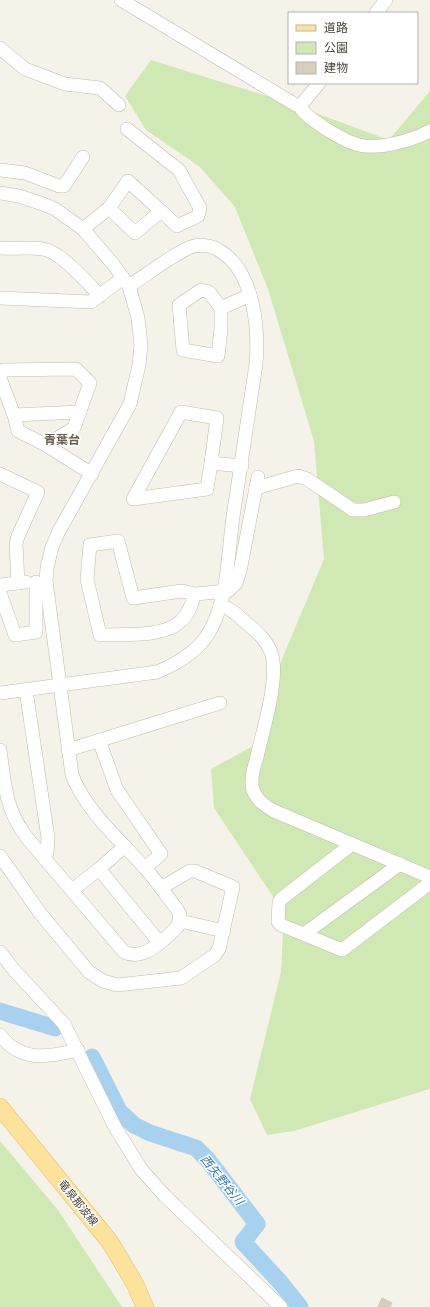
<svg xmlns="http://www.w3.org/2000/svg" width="430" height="1307" viewBox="0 0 430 1307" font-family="Rubik,'Noto Sans JP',sans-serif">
<rect width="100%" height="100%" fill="#f5f2ea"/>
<g fill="#cfe8b4">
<path d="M151 60 286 102 389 140 430 91V1089L294 1131 267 1135 250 1099 281 972 284 913 214 808 211 769 253 746 272 683 324 559 314 441 268 289 235 207 200 167 146 130 125 96Z"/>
<path d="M0 1141 58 1210 122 1307H0Z"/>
</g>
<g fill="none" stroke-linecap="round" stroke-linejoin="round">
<g stroke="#a8d1f0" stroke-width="17">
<path d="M0 1011 55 1028"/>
<path d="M92 1057 119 1111 134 1125 150 1133 196 1148 208 1160 257 1224 243 1242 280 1282 300 1307"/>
</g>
</g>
<path fill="#d6cebf" stroke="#d1c6b3" d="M382 1298 392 1303 390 1307H378Z"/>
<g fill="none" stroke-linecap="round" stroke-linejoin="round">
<defs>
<g id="minor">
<path d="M121 0 296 105H301L319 83"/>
<path d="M376 13 386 0"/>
<path d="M0 48 25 69 65 84 100 88 119 105"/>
<path d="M301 105 302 110C308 117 316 122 323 127 334 134 347 142 359 145 380 150 412 140 430 131"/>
<path d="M0 170 25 173 59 186H64L83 157"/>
<path d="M0 193 19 196 43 204 55 209 83 229 113 264 129 286 138 318 141 345 139 365 130 404 59 531 52 547 47 568 46 581 72 775C86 811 119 839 144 867 156 880 166 895 177 909L180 915 178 926C165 939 144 962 124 952L28 839C5 810 5 785 0 750"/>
<path d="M109 208 128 181 161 211"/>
<path d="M83 229 109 208 135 233 161 211 177 226 198 216 200 208 179 170 127 129"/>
<path d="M0 248C14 249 29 247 43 249 60 251 89 284 100 296"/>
<path d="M0 298 91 302 123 278"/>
<path d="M221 308 209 292 201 290 179 305 183 350 218 356 221 328V308L250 295"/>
<path d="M0 375 3 370 76 369 90 383 74 428 46 445"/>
<path d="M0 378 14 415 18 431 46 445 92 474"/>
<path d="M14 415 80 412"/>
<path d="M211 463 217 418 181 412 133 499 207 489 211 463 242 466"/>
<path d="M0 474 38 492 18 536 16 544 18 583"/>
<path d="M256 488 298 476 307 479 353 510H364L394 502"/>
<path d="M0 585 26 582"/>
<path d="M0 593 15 635 36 632V582"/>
<path d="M195 594C192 603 189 614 181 621 163 638 124 634 100 635L87 579 90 545 118 541 133 598 182 591 195 594 228 591 236 583 240 571 258 477"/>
<path d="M220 605C232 608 241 619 250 626 258 633 267 641 271 652 280 678 263 729 257 757 254 767 250 779 253 790 256 799 266 807 274 811L352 844"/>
<path d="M26 690 48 838 47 853 44 858"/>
<path d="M0 693 157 672C179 663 201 650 212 627 228 594 228 554 233 517 241 466 248 415 256 364 259 329 254 271 220 251 213 246 202 244 194 246 178 250 144 277 129 286"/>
<path d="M99 740 117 790 161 854 145 868"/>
<path d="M68 750 220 703"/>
<path d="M0 856 40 913 89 972 103 981 117 985 181 978 215 955 219 949 233 887 195 871H190L161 888"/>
<path d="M99 869 159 942"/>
<path d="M430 877 352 844 281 899 279 903 278 922 281 925 342 950 430 883"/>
<path d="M72 890 99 869 125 846"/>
<path d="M180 921 224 931"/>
<path d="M304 934 400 864"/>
<path d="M0 952 14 970 64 1024 115 1127 141 1169 164 1195 281 1307"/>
<path d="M0 1035C21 1063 49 1057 78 1050"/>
</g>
<path id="major" d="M0 1107 110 1242 135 1284 145 1307"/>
</defs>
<use href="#minor" stroke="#c0baac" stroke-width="14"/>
<use href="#major" stroke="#e2c06a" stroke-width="18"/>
<use href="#minor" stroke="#fff" stroke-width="13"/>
<use href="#major" stroke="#fce29b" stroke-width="17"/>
</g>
<g text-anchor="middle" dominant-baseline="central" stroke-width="3" stroke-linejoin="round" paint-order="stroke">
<g font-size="11" fill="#494238" stroke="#fff">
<text transform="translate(78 1203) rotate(51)">竜泉那波線</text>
</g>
<g font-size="12" font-weight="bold" fill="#6b604f" stroke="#fff">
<text x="62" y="440">青葉台</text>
</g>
<g font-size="12" font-style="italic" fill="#327bb4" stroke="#fff">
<text transform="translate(222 1180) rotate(51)">西矢野谷川</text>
</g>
</g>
<rect x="288" y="12" width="130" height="72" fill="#ffffff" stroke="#b6b3af"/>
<rect x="296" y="25" width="20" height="6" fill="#fce29b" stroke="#b6b3af"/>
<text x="324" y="32" font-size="12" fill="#494238">道路</text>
<rect x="296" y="42" width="20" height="12" fill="#cfe8b4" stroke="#b6b3af"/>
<text x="324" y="52" font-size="12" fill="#494238">公園</text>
<rect x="296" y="62" width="20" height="12" fill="#d6cebf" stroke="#b6b3af"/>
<text x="324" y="72" font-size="12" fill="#494238">建物</text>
</svg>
